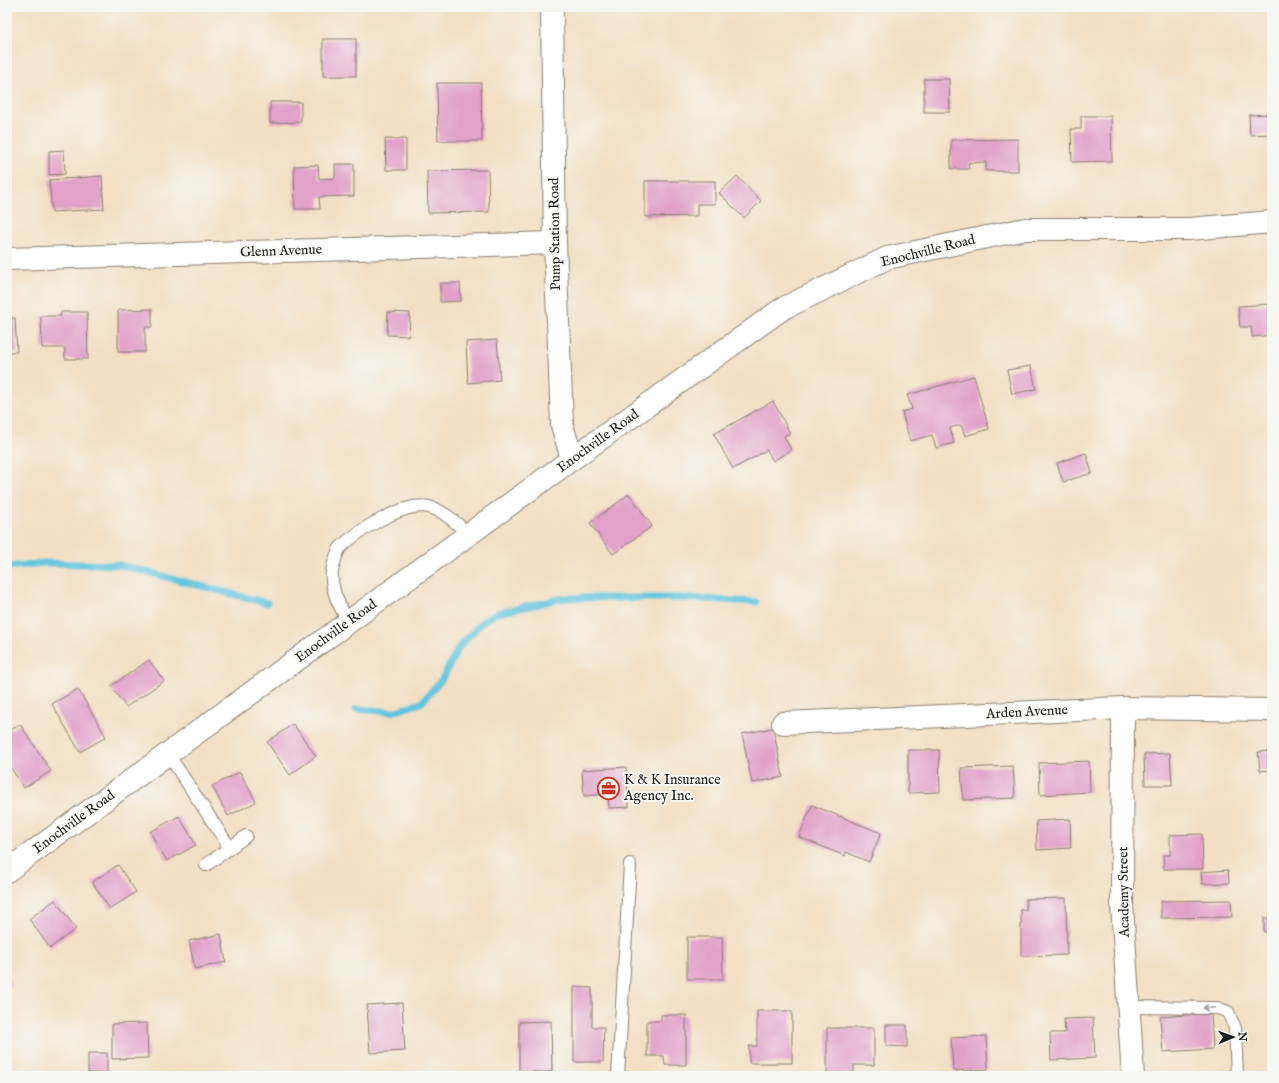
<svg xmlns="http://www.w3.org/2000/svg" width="1279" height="1083" viewBox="0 0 1279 1083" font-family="'IM FELL English',serif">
<rect width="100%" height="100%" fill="#f6f6f2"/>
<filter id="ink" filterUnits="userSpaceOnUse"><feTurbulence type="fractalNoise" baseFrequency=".025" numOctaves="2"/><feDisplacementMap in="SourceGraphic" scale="8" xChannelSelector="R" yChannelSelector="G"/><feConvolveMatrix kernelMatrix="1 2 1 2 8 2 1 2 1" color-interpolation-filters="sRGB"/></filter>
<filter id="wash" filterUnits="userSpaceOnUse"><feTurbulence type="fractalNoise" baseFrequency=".012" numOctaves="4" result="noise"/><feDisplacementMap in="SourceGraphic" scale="16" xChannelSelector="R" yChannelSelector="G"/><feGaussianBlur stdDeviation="0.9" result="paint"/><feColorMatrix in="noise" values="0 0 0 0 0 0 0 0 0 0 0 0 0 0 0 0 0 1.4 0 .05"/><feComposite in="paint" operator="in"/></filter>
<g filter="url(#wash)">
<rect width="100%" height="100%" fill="#f3dfc3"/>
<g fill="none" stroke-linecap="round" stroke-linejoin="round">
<g stroke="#60c5dd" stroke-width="7">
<path d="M7 567 45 563 120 565 267 603"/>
<path d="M356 709 393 712 421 703 442 679 459 647 483 621 498 613 564 598H681L756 602"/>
</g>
</g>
<g id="blocks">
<g fill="#e1a1c9">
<rect x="323" y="39" width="33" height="37"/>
<path d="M924 79H949L950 112H924Z"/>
<path d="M437 83H481L482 141H438Z"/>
<path d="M270 102H301V122L270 123Z"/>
<path d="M1270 114 1272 134 1250 135 1249 115Z"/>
<path d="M1081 116H1111L1112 161 1072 162 1071 129H1081Z"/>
<path d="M385 139H406V170H386Z"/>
<path d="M1018 139V171H986V162L968 163 969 169H951V140Z"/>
<path d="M64 150 65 174 49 175V151Z"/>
<path d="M335 164H354V196L319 197 320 209H295L294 166 318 165 319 179 335 178Z"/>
<path d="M488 170 489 212 428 213 427 171Z"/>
<path d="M102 176 104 209 52 212 49 180Z"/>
<path d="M737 176 761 201 744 218 719 193Z"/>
<path d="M645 181H715V204H697V216L645 217Z"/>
<path d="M440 283H460L461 301 440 302Z"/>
<path d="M1272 304V335L1252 337 1251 327H1240L1238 306Z"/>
<path d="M152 309V327H145V352H118V310Z"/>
<path d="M61 312H87L88 359H65V348H42L41 316H61Z"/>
<path d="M388 312 410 313 409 336 387 335Z"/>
<path d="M15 318 17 352H7V319Z"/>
<path d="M497 340 500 380 468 383 466 342Z"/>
<path d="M1031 366 1036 389 1012 394 1007 370Z"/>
<path d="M974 376 989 429 965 436 961 425 950 428 954 443 936 448 932 435 910 441 902 412 912 409 907 395Z"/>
<path d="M773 401 790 433 784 436 791 450 773 461 767 450 733 469 714 434Z"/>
<path d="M1086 453 1092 473 1063 482 1057 463Z"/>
<path d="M629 494 652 526 613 554 590 523Z"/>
<path d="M149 660 164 681 126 707 111 686Z"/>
<path d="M78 689 106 737 80 752 52 704Z"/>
<path d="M20 724 51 771 24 788 7 762V732Z"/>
<path d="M293 724 316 756 290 775 267 742Z"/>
<path d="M773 728 783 777 752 783 742 734Z"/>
<path d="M908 750H939L940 792 908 793Z"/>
<path d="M1272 751V770L1260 771 1258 752Z"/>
<path d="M1170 753 1172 785H1145L1144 754Z"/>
<path d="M1089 761 1090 792 1040 795 1039 763Z"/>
<path d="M1013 766 1015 798 963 800 961 768Z"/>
<path d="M626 767 629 807 609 808 608 794 584 796 582 770Z"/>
<path d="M240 772 256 802 228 816 212 786Z"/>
<path d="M812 805 881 833 869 862 846 852 845 856 799 837Z"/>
<path d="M179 816 196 845 167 861 150 832Z"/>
<path d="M1070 819 1071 848 1037 850 1036 821Z"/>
<path d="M1202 834 1203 869H1164L1163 855H1170V835Z"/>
<path d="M118 865 136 892 110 909 92 882Z"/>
<path d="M1228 870 1229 883 1202 884 1201 872Z"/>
<path d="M1066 898 1067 955 1021 956V910H1026V899Z"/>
<path d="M55 900 76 929 50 948 29 919Z"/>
<path d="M1231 900 1232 917 1161 918V901Z"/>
<rect x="1264" y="918" width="8" height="14"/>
<path d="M221 934 226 962 195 969 189 941Z"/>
<path d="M687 937H722L723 979H687Z"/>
<path d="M7 977 12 986 7 989Z"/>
<path d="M574 987 592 988V1027H604L603 1062H574Z"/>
<path d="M402 1003 405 1051 370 1053 367 1005Z"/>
<path d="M757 1011H792V1063H749V1046H757Z"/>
<path d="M1211 1013 1213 1049 1163 1052 1160 1017Z"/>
<path d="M661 1015H686V1065H665L664 1056H647V1021H661Z"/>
<path d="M1093 1018 1095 1058 1051 1060 1050 1033H1065L1064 1019Z"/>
<path d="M551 1021 552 1072H519V1022Z"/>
<path d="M147 1023 148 1058 112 1059V1024Z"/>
<path d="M886 1025H907V1047L886 1046Z"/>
<path d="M827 1028H874V1065H854V1074H827Z"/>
<path d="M986 1036 988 1069 953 1071 951 1038Z"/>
<path d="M88 1053H107V1074L88 1073Z"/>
</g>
</g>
</g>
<g filter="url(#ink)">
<use href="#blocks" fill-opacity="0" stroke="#887e70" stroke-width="1"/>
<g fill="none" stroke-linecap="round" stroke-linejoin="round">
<defs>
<g id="lane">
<path d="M348 622C340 606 330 590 332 571 333 565 337 552 340 548 357 531 405 501 429 507 445 511 457 524 469 534"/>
<path d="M168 754 230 848 206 865"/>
<path d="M230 848 246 836"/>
<path d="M1128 1007 1218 1008 1228 1012 1235 1028 1237 1076"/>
<path d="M618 1076 630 864"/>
</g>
<g id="street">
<path d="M552 7 555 243 562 425 572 459"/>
<path d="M7 259 555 243"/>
<path d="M1123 708 1122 905 1133 1076"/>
<path d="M783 723 1123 708 1272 710"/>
<path d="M7 871 572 459 782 309 887 258 1025 229H1189L1272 222"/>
</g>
</defs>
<use href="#lane" stroke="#887e70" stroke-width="14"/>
<use href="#street" stroke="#887e70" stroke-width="24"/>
<use href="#lane" stroke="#fff" stroke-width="12"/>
<use href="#street" stroke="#fff" stroke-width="22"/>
</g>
<defs><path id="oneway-shaft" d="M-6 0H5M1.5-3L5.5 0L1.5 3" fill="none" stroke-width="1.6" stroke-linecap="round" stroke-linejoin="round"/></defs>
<use stroke="#999" href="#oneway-shaft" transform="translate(1209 1008) rotate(-180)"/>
</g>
<defs>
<symbol id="office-ring" viewBox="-11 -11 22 22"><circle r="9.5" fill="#f6f6f2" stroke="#c8321e" stroke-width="1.5"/><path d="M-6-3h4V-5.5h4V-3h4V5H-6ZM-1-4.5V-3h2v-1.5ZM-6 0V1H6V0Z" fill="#c8321e"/></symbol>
</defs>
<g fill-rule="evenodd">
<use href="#office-ring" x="596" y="776" width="25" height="25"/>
</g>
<g text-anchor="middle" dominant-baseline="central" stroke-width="4" stroke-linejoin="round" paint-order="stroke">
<g font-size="14" fill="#1c1c1c" stroke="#f6f6f2">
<text transform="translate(555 234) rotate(-91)">Pump Station Road</text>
<text transform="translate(281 251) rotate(-2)">Glenn Avenue</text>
<text transform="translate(928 251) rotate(-14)">Enochville Road</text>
<text transform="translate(598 441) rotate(-36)">Enochville Road</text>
<text transform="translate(336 631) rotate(-36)">Enochville Road</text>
<text transform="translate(1027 712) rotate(-3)">Arden Avenue</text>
<text transform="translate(74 822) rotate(-36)">Enochville Road</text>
<text transform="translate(1124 892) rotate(-91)">Academy Street</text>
</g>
<g font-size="14" fill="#1c1c1c" stroke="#f6f6f2" text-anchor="start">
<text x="624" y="780">K &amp; K Insurance<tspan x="624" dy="16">Agency Inc.</tspan></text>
</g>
</g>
<rect width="1279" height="1083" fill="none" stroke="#f6f6f2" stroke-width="24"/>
<g transform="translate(1233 1037) rotate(88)" stroke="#f6f6f2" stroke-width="3" paint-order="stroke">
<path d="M0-3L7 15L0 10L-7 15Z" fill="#1c1c1c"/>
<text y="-6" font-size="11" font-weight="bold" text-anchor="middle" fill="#1c1c1c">N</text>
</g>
</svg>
